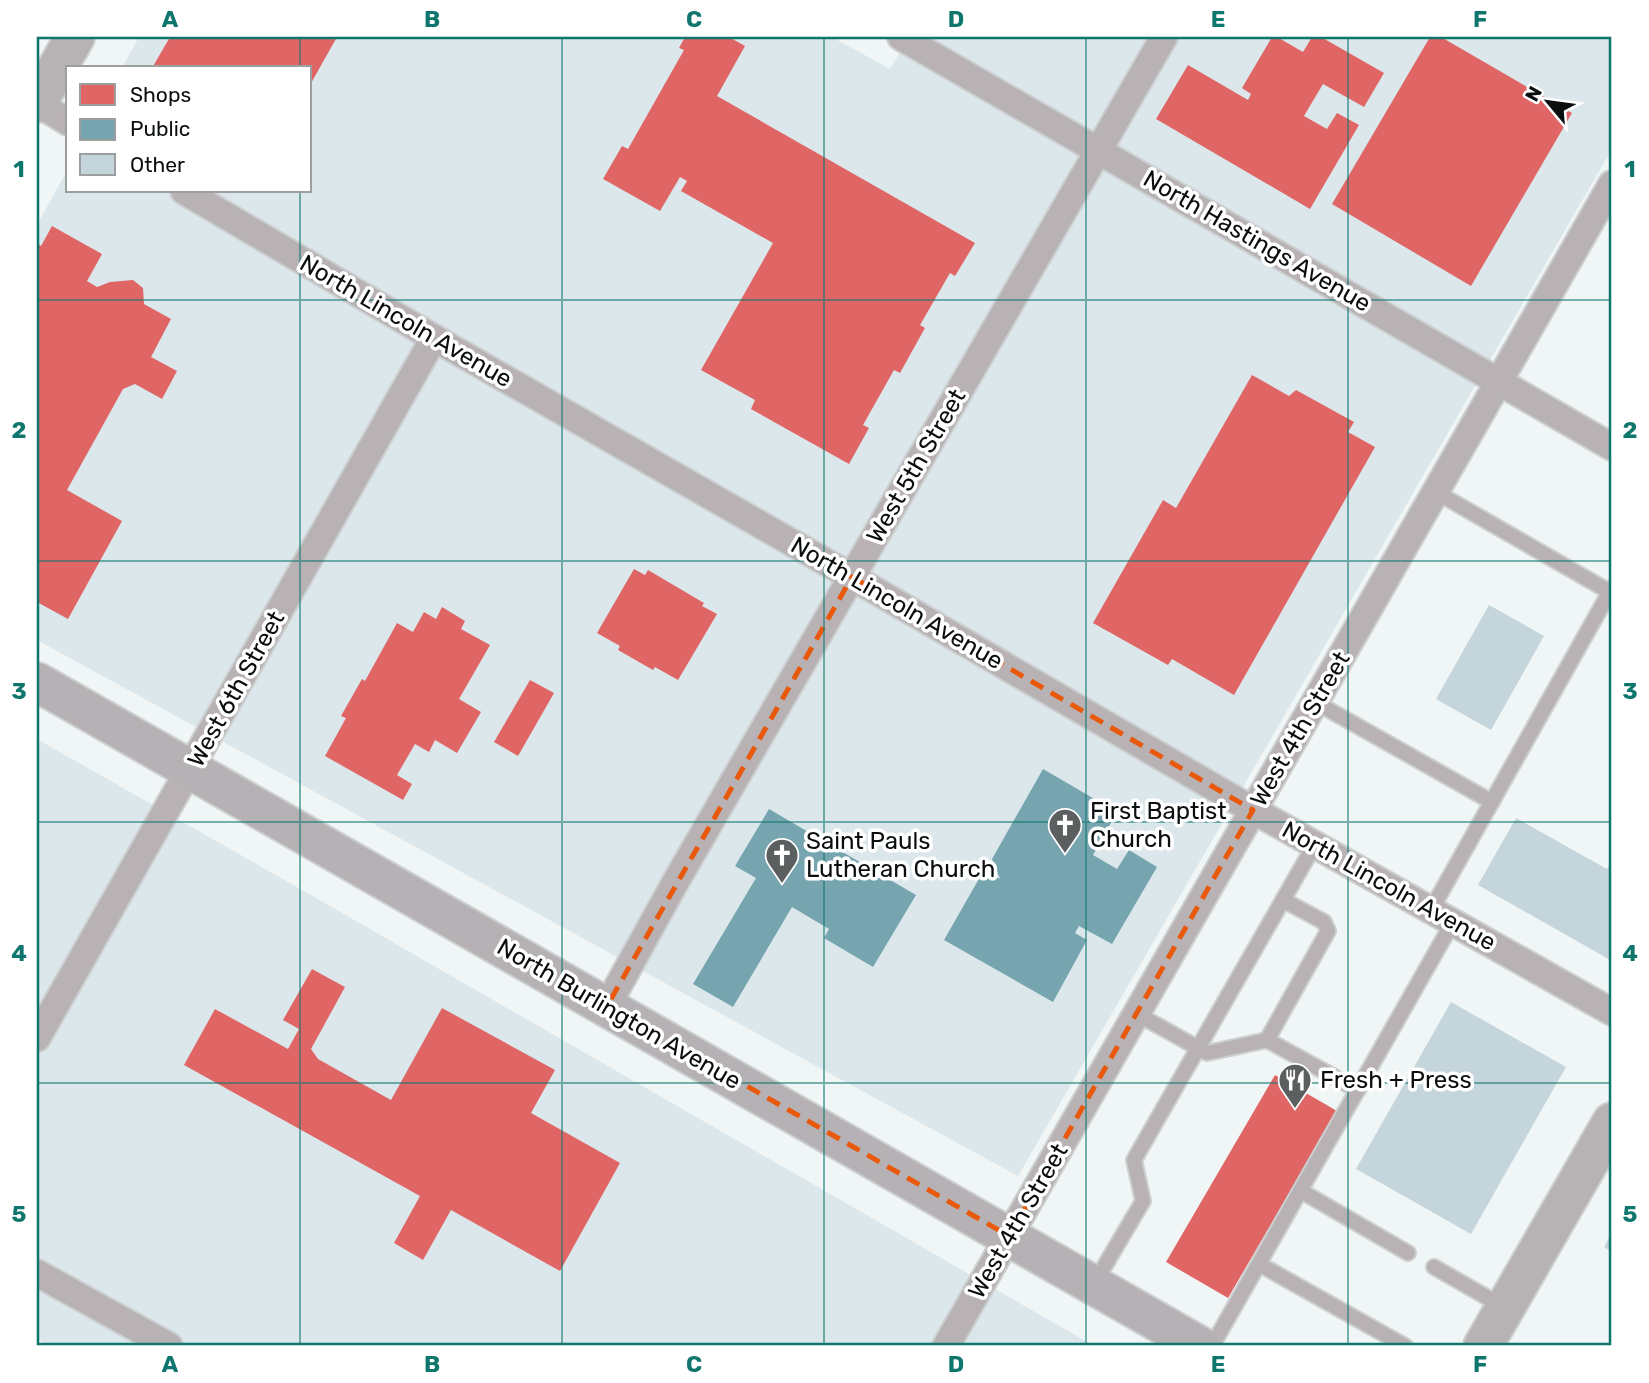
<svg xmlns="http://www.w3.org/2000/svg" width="1649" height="1383" viewBox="0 0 1649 1383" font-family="Rubik,sans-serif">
<rect width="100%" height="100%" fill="#f0f5f6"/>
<g fill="#dbe7eb">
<path d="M139 37H832L890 69 909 37H1612V149L1018 1176 37 640V225L68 169V191H310V68H122Z"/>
<path d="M37 739 323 902 1094 1346H49L37 1339Z"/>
</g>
<g fill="#e06666">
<path d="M170 37H337L310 85V68H152Z"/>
<path d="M685 37H729L745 46 717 96 975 243 955 276 950 273 920 325 925 328 900 373 894 370 863 425 869 428 849 464 751 409 755 400 701 370 773 243 681 191 687 181 680 177 660 211 603 179 622 146 628 149 684 50 679 48Z"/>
<path d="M1272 37H1277L1303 52 1312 37H1321L1384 73 1364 107 1323 84 1304 116 1327 129 1337 113 1359 125 1310 209 1156 119 1188 65 1248 100 1251 94 1242 88Z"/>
<path d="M1430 37H1441L1572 113 1471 286 1332 204Z"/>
<path d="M52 226 102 254 87 281 97 287 110 282 133 280 143 288 144 304 171 319 151 357 177 371 162 399 135 384 123 389 67 490 122 521 68 619 37 602V243L41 246Z"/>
<path d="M1252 375 1289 396 1296 390 1354 422 1348 432 1375 447 1234 695 1172 659 1168 665 1093 623 1163 500 1176 508Z"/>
<path d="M634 569 645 575 648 570 704 603 702 606 717 614 678 680 655 667 653 670 618 650 620 646 597 633Z"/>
<path d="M442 607 465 621 461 629 490 645 459 699 481 712 457 753 435 740 429 752 415 744 397 775 412 784 403 800 325 756 346 718 341 716 362 679 365 681 397 623 413 632 424 612 436 619Z"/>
<path d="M530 680 554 693 518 756 494 742Z"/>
<path d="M312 969 345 987 311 1049 318 1059 391 1100 442 1008 555 1070 531 1113 620 1163 560 1271 451 1210 423 1260 394 1243 420 1196 184 1065 215 1009 288 1049 299 1029 283 1020Z"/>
<path d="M1275 1075 1337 1111 1228 1298 1166 1262Z"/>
</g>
<g fill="#76a5af">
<path d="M1043 769 1117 812 1093 855 1117 869 1129 850 1157 867 1112 944 1079 926 1075 933 1087 940 1053 1002 944 940 984 870 1000 879 992 859Z"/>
<path d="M769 809 916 895 873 967 824 938 829 929 792 907 733 1007 693 984 756 878 735 866Z"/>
</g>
<g fill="#c4d6dc">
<path d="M1489 605 1544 636 1491 730 1436 699Z"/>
<path d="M1516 818 1607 869 1612 859V961L1478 885Z"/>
<path d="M1451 1002 1566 1067 1471 1234 1356 1169Z"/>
<path d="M1612 1232V1252L1604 1247Z"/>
</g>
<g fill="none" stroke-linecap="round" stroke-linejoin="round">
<defs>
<g id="service">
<path d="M1436 492 1610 592"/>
<path d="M1315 702 1492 802"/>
<path d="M1283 900 1324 922 1328 931 1267 1040 1358 1090"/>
<path d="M1431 910 1612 588"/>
<path d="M1137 1014 1207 1053 1267 1040"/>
<path d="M1301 1191 1408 1253"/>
<path d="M1259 1264 1405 1346"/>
<path d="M1434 1267 1502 1306"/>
<path d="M1094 1284 1143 1201 1134 1160 1315 844"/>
<path d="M1212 1346 1453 922"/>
</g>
<g id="minor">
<path d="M901 37 1612 447"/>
<path d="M37 103 68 122"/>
<path d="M184 191 434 338 852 577 1253 810 1612 1012"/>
<path d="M607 1006 676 881 1164 37"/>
<path d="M37 1038 434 338"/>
<path d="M37 1273 169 1346"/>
<path d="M946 1346 1612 184"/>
</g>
<g id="secondary">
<path d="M37 103 75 37"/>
<path d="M1483 1346 1612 1122"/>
</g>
<path id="trunk" d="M37 682 1200 1346"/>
</defs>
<use href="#service" stroke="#cccfd0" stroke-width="18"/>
<use href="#minor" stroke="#cccfd0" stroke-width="30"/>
<use href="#secondary" stroke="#cccfd0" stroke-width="42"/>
<use href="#trunk" stroke="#cccfd0" stroke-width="42"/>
<use href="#service" stroke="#b9b2b5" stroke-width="14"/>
<use href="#minor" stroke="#b9b2b5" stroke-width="26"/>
<use href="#secondary" stroke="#b7b2b4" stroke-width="38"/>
<use href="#trunk" stroke="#b6b1b4" stroke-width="38"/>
</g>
<path fill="none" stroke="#e8590c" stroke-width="5" stroke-dasharray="14 9" stroke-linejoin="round" d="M852 577 1253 810 1009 1236 607 1006Z"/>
<path fill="none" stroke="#0f766e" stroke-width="2" stroke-opacity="0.55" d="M300 37V68M562 37V1346M824 37V1346M1086 37V1346M1348 37V1346M300 191V1346M37 300H1612M37 561H1612M37 822H1612M37 1083H1612"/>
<defs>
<symbol id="church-pin" viewBox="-11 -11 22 30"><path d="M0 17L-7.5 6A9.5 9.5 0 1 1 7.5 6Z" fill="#5b5f60" stroke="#fff"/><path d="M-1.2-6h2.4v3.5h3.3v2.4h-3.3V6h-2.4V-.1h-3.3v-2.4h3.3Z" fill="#fff"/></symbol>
<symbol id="restaurant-pin" viewBox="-11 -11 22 30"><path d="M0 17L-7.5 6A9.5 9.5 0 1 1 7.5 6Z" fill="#5b5f60" stroke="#fff"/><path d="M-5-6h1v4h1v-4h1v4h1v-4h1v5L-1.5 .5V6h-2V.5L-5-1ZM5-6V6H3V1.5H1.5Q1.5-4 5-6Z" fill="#fff"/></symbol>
</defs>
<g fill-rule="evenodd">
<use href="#church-pin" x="1046" y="806" width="38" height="52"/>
<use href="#church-pin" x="763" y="836" width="38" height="52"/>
<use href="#restaurant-pin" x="1276" y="1061" width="38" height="52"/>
</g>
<g text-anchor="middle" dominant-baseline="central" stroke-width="7" stroke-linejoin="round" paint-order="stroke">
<g font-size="24" fill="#0b0e0f" stroke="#fff">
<text transform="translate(1257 241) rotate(30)">North Hastings Avenue</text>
<text transform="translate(406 321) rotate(30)">North Lincoln Avenue</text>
<text transform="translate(916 466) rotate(-60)">West 5th Street</text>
<text transform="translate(897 603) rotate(30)">North Lincoln Avenue</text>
<text transform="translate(236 689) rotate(-61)">West 6th Street</text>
<text transform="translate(1300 729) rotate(-60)">West 4th Street</text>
<text transform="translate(1389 886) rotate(29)">North Lincoln Avenue</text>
<text transform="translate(619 1014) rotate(30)">North Burlington Avenue</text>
<text transform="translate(1018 1221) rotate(-60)">West 4th Street</text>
</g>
<g font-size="24" fill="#0b0e0f" stroke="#fff" text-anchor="start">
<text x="1090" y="811">First Baptist<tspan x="1090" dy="28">Church</tspan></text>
<text x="806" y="841">Saint Pauls<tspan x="806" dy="28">Lutheran Church</tspan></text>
<text x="1320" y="1080">Fresh + Press</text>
</g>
</g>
<rect width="1649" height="1383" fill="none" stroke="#ffffff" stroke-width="77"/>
<rect x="66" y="66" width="245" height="126" fill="#ffffff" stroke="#9d9f9f" stroke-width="2"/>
<rect x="80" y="84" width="35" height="21" fill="#e06666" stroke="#9d9f9f" stroke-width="2"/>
<text x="130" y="102" font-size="21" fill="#0b0e0f">Shops</text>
<rect x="80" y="119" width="35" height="21" fill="#76a5af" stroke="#9d9f9f" stroke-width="2"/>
<text x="130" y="136" font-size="21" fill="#0b0e0f">Public</text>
<rect x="80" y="154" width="35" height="21" fill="#c4d6dc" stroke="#9d9f9f" stroke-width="2"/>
<text x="130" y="172" font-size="21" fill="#0b0e0f">Other</text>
<g transform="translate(1548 102) rotate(299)" stroke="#ffffff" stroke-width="5" paint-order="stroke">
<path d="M0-5L12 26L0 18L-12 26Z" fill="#0b0e0f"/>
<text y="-10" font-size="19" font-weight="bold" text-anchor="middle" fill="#0b0e0f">N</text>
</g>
<rect x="38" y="38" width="1572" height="1306" fill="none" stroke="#0f766e" stroke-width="2.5"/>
<g font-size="23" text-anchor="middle" font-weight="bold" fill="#0f766e">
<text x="170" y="27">A</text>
<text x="432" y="27">B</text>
<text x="694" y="27">C</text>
<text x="956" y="27">D</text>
<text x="1218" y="27">E</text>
<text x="1480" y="27">F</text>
<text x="19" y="177">1</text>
<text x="1630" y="177">1</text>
<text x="19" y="438">2</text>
<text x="1630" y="438">2</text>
<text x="19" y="699">3</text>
<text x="1630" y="699">3</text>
<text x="19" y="961">4</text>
<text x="1630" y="961">4</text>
<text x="19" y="1222">5</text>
<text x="1630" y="1222">5</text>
<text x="170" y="1372">A</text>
<text x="432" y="1372">B</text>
<text x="694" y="1372">C</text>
<text x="956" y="1372">D</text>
<text x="1218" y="1372">E</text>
<text x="1480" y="1372">F</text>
</g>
</svg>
